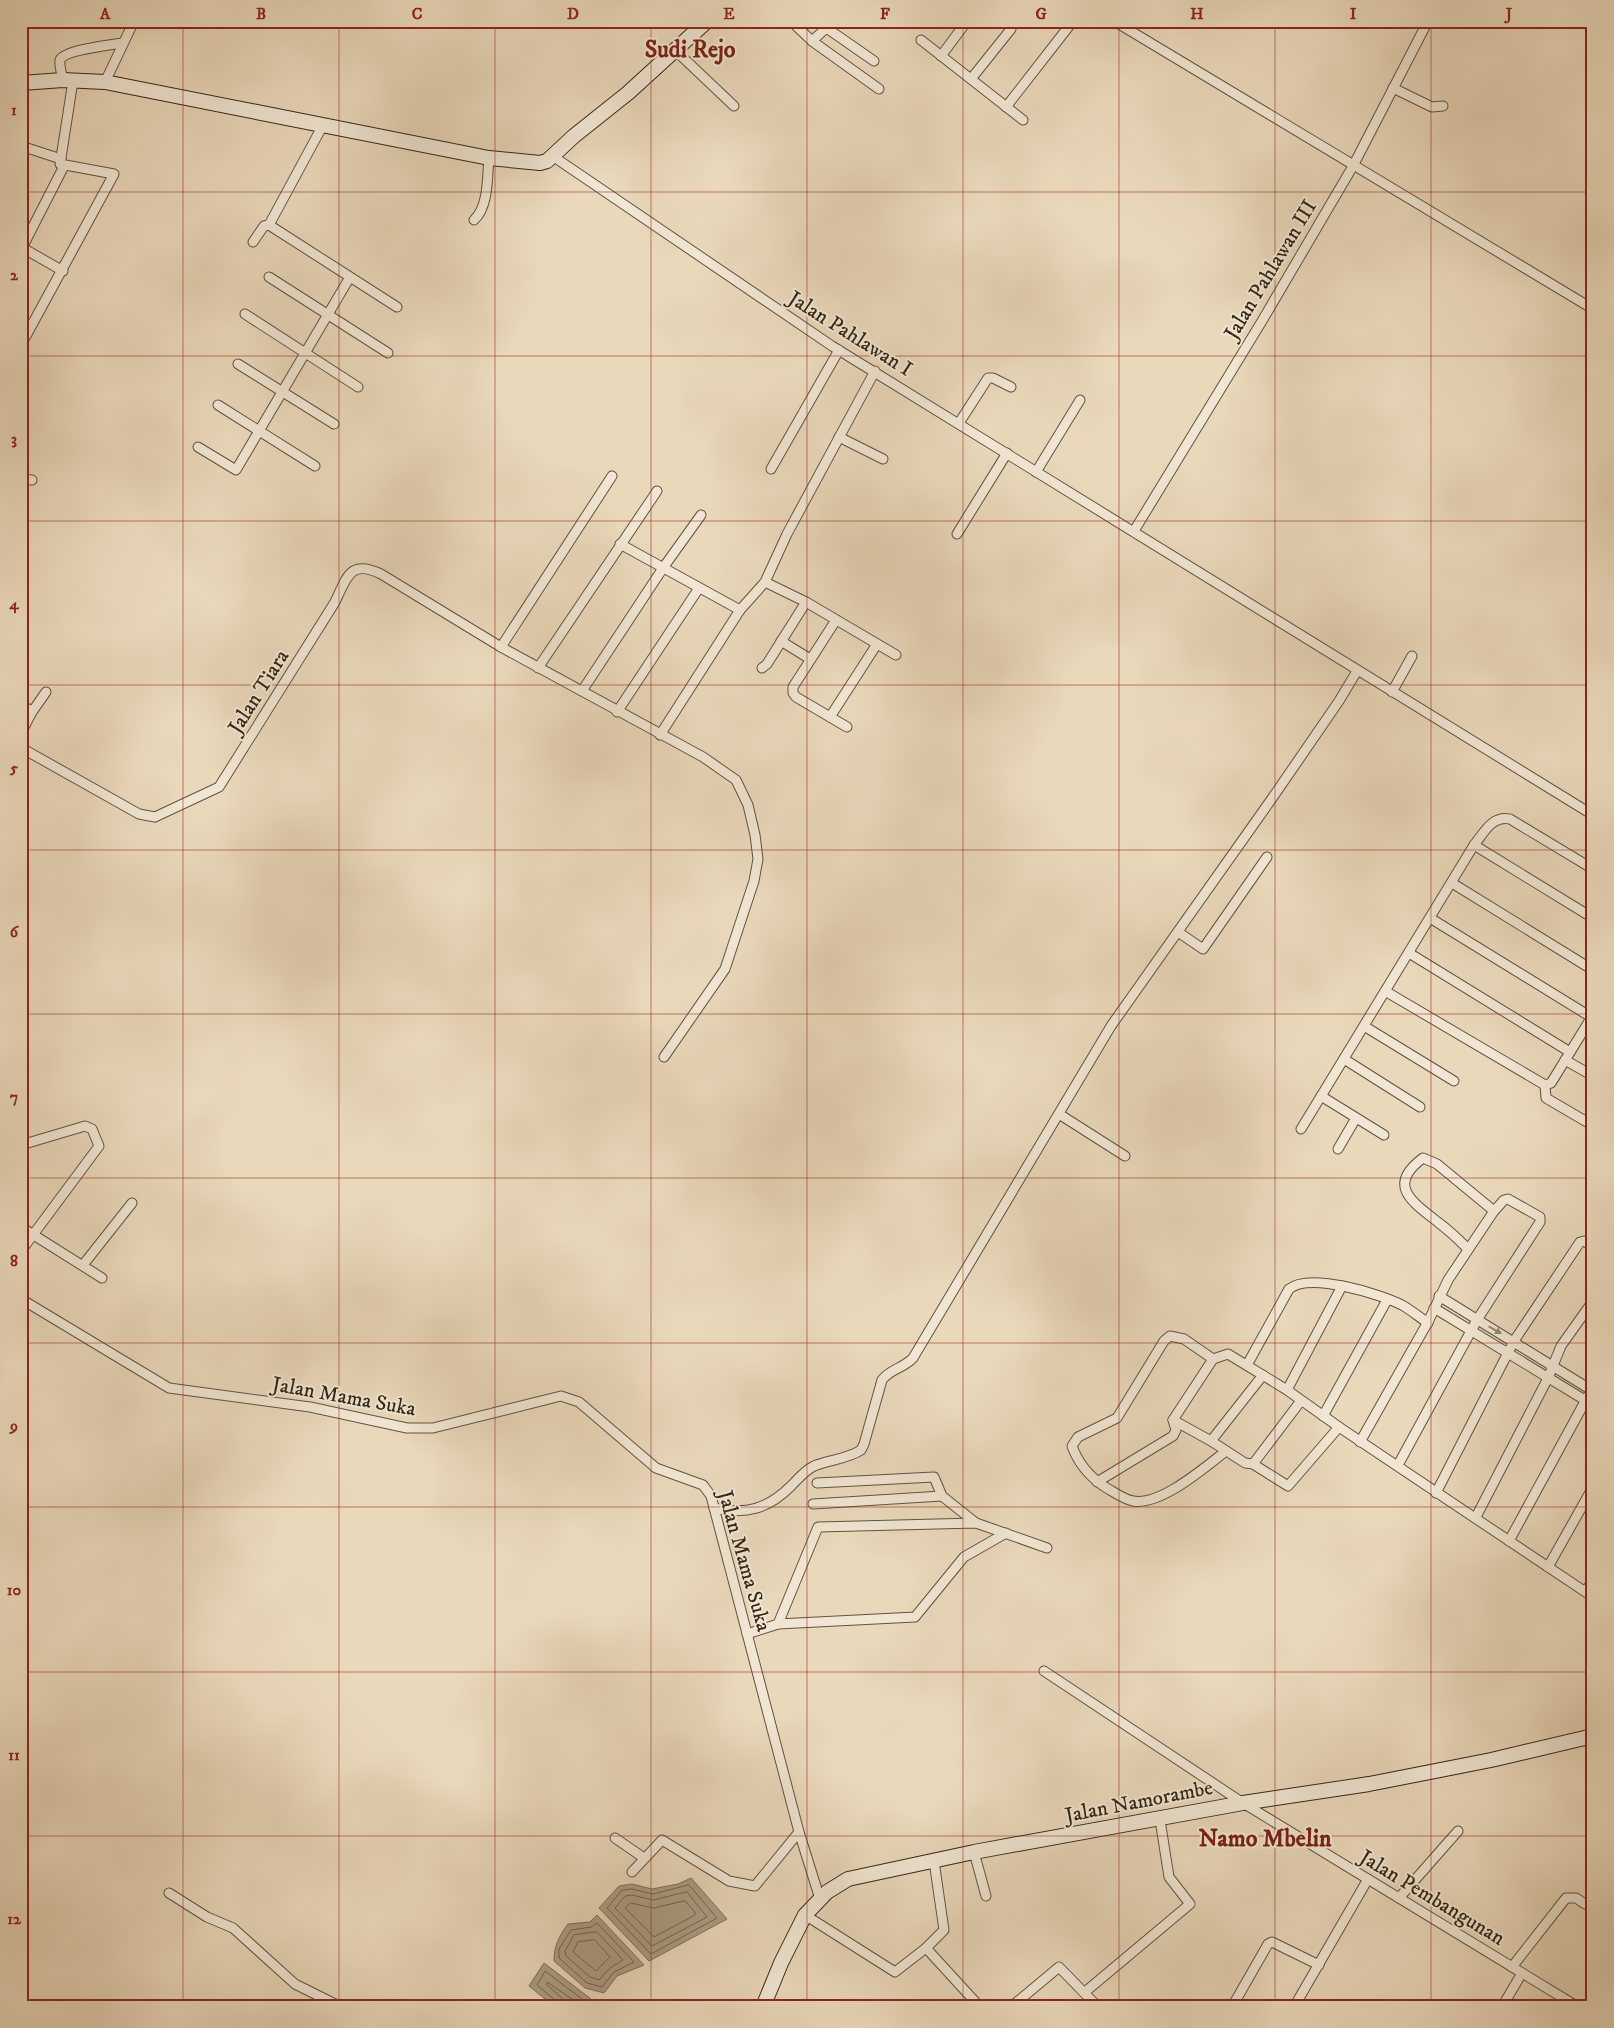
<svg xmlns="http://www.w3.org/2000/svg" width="1614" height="2028" viewBox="0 0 1614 2028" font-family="'IM FELL DW Pica',serif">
<rect width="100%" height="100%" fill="#ead8bb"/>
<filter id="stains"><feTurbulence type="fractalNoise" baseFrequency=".004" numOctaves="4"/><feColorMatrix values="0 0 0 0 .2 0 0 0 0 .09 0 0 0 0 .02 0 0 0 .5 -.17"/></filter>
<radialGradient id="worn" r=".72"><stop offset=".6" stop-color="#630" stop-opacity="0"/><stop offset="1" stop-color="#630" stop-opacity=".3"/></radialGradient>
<g fill="#ac9c83" stroke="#7c6d58">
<path d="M691 1878 727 1919 649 1961 599 1908 619 1886 632 1884 652 1889 678 1884Z"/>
<path d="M597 1915 644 1965 617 1976 604 1993 585 1988 554 1961C554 1946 559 1936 568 1924L590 1922Z"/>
<path d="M544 1963 591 1999 585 2007H555L529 1986Z"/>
</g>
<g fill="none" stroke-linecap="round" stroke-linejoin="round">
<g stroke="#70624d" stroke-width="1">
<path d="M689 1885 717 1918 651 1954 607 1908 622 1890 632 1889 653 1894Z"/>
<path d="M687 1892 707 1917 652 1946 615 1908 625 1896 632 1895 653 1900Z"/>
<path d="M685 1901 695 1912V1915L654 1937 625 1908 631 1903 653 1908Z"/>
<path d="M597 1923 634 1962 614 1972 602 1987 587 1983 559 1958V1949L571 1930 591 1927Z"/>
<path d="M597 1932 623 1960 610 1968 599 1980 590 1977 566 1956 565 1951 574 1935Z"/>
<path d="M595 1940 610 1957 596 1971 573 1952 578 1942Z"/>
<path d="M558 2007 556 2001 537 1985 545 1971 582 1999V2007"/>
<path d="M564 2007 562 1998 547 1985V1982L575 2001V2007"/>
</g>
<defs>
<g id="minor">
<path d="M791 21 812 41 879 89"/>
<path d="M1114 21 1593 309"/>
<path d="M921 40 1023 120"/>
<path d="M812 41 824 30 828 29 874 61"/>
<path d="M676 51 734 106"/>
<path d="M941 56 967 21"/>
<path d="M971 79 1011 29"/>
<path d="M63 80C62 75 59 66 60 60 64 50 111 45 122 43"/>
<path d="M105 82 134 21"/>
<path d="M1393 88 1432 107 1443 106"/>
<path d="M1006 107 1073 21"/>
<path d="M323 125 269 225 397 307"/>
<path d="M21 146 61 159"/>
<path d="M554 157 832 346 1593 815"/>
<path d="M474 220C489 206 487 177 489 158"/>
<path d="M253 242 264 226 269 225"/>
<path d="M21 247 63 271"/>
<path d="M21 250 64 166"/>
<path d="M269 277 388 353"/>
<path d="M245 314 358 387"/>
<path d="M21 345 114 174 60 164 73 81"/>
<path d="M238 364 334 424"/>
<path d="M218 405 315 466"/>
<path d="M959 423 988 378H993L1011 387"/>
<path d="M839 437 883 459"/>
<path d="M198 447 236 470 350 277"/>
<path d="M771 469 839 350"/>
<path d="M1036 472 1080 400"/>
<path d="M21 479 32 480"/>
<path d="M1134 531 1262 321 1353 166 1428 21"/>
<path d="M957 534 1007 453"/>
<path d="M620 544 740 610"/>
<path d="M765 582 806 602 896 655"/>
<path d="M836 620 793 687V693L796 697 847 727"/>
<path d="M781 641 810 659"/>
<path d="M501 647 612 476"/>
<path d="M538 668 657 491"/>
<path d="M762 668 767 664 806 602"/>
<path d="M582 691 663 568 701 515"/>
<path d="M1392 692 1412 656"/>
<path d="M21 704 32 712 21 733"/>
<path d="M32 712 46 692"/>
<path d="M617 712 699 588"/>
<path d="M830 717 877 644"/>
<path d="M660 735 740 610 765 582 787 534 875 371"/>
<path d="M21 750H25L139 814 155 817 219 787 335 602C347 577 350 559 381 574L501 647 703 757 736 780 748 805 755 835 758 859 754 881 725 969 664 1057"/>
<path d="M1474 845 1593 918"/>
<path d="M1452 883 1593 970"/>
<path d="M1430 918 1591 1017"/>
<path d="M1178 932 1203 949 1267 857"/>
<path d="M1409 953 1570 1052"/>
<path d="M1385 991 1545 1085 1551 1083 1593 1015"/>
<path d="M1364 1026 1454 1081"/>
<path d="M1344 1059 1420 1107"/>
<path d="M1565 1060 1593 1076"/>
<path d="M1545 1085 1546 1098 1587 1122"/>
<path d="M1321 1096 1384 1135"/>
<path d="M1059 1114 1125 1156"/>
<path d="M1301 1129 1474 845C1484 833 1492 815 1510 819L1593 869"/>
<path d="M21 1145 85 1126 92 1129 99 1146 21 1251"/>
<path d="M1338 1149 1356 1118"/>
<path d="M21 1227 102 1278"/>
<path d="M1468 1249C1459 1240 1450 1231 1439 1223 1414 1203 1385 1186 1423 1158L1437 1164 1494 1211"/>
<path d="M83 1265 132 1203"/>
<path d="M1439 1296 1593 1391"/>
<path d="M21 1299 169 1388 310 1407 407 1428H433L561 1396 579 1402 656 1468 703 1485 711 1496 799 1832 820 1899"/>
<path d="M1434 1308 1593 1405"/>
<path d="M1213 1359 1184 1339 1170 1336 1164 1341 1117 1418 1078 1437 1072 1446C1078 1463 1090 1477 1105 1487 1114 1492 1123 1499 1133 1501 1161 1506 1205 1467 1226 1451"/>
<path d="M1247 1365 1289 1289C1310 1272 1380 1294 1402 1305 1411 1310 1419 1317 1428 1323"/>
<path d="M1287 1390 1342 1286"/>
<path d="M1323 1416 1387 1300"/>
<path d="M1173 1420 1213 1359 1228 1354 1287 1390 1339 1427"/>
<path d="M1211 1441 1263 1375"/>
<path d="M1360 1442 1429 1320 1448 1280 1494 1211 1504 1200 1508 1199 1540 1217V1222L1477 1320 1398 1465"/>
<path d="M1253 1464 1300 1402"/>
<path d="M1097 1482 1173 1436 1176 1430 1173 1420 1211 1441 1245 1463 1253 1464 1288 1486 1339 1427 1593 1597"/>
<path d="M817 1483 934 1477 942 1496"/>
<path d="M1436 1493 1514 1341 1580 1242 1584 1241 1593 1247"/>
<path d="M813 1504 942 1496 976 1523"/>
<path d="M714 1508C746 1515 768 1509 791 1486 798 1479 804 1471 814 1466 828 1460 848 1459 861 1450L864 1444 882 1380C890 1369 904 1368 913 1358L1111 1026 1273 797 1339 701 1357 671"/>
<path d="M1476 1517 1548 1378 1561 1346 1593 1301"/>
<path d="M1509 1541 1588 1396"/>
<path d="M1548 1567 1593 1487"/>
<path d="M1586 1591 1593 1580"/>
<path d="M778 1624 915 1617 964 1557 1006 1533"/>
<path d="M747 1634 778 1624 818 1527 976 1523 1047 1548"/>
<path d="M1044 1671 1243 1803 1578 2007"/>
<path d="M615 1838 644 1858"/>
<path d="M974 1852 986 1896"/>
<path d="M632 1872 662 1840 729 1881 755 1886 799 1832"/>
<path d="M169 1893 207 1917 233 1928 295 1984 341 2007"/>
<path d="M1399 1898 1458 1831"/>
<path d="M805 1915 895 1972 926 1948 944 1930 934 1861"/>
<path d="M926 1948 980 2007"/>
<path d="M1512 1967 1566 1898H1576L1585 1904"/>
<path d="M1085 1992 1190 1904 1169 1877 1160 1820"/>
<path d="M1011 2007 1059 1967 1098 2007"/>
<path d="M1232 2007 1268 1944 1272 1942 1319 1965"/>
<path d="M1294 2007 1368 1879"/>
<path d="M1502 2007 1522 1973"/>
</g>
<g id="secondary">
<path d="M21 83 63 80 105 82 489 158 540 163 547 161 574 136 628 93 707 21"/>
<path d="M763 2007 781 1963 805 1915 827 1892 848 1879 974 1852 1243 1803 1369 1784 1491 1760 1593 1736"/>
</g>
</defs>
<use href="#minor" stroke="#615340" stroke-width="11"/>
<use href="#secondary" stroke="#332717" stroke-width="16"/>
<use href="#minor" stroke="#f1e6d3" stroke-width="9"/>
<use href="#secondary" stroke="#f1e6d3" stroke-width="14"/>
</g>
<defs><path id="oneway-solid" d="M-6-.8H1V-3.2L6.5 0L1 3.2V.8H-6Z" transform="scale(1.25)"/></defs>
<use fill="#928675" href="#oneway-solid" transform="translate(1495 1330) rotate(30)"/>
<path fill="none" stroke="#8f2418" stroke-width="1" stroke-opacity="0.55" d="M183 21V2007M339 21V2007M495 21V2007M651 21V2007M807 21V2007M963 21V2007M1119 21V2007M1275 21V2007M1431 21V2007M21 192H1593M21 356H1593M21 521H1593M21 685H1593M21 850H1593M21 1014H1593M21 1178H1593M21 1343H1593M21 1507H1593M21 1672H1593M21 1836H1593"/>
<g text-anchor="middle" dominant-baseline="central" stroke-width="4" stroke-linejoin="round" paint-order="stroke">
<g font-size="21" fill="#332717" stroke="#f1e6d3">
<text transform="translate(1271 270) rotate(-59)">Jalan Pahlawan III</text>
<text transform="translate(850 334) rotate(32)">Jalan Pahlawan I</text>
<text transform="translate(259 692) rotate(-58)">Jalan Tiara</text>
<text transform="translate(344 1397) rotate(10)">Jalan Mama Suka</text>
<text transform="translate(744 1561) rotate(74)">Jalan Mama Suka</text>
<text transform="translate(1139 1802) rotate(-11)">Jalan Namorambe</text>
<text transform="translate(1432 1898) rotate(31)">Jalan Pembangunan</text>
</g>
<g font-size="24" font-weight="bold" fill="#7a1f14" stroke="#f1e6d3">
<text x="690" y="50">Sudi Rejo</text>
<text x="1265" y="1839">Namo Mbelin</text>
</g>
</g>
<rect width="1614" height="2028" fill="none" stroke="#ead8bb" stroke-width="55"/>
<rect x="28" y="28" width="1558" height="1972" fill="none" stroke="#8f2418" stroke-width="2"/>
<g font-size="16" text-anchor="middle" font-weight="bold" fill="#8f2418">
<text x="105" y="19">A</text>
<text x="261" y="19">B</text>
<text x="417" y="19">C</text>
<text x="573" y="19">D</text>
<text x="729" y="19">E</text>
<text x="885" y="19">F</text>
<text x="1041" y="19">G</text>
<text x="1197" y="19">H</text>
<text x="1353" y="19">I</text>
<text x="1509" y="19">J</text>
<text x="14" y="115">1</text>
<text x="14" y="280">2</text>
<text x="14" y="444">3</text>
<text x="14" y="609">4</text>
<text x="14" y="773">5</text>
<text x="14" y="937">6</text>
<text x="14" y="1102">7</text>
<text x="14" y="1266">8</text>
<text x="14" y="1431">9</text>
<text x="14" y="1595">10</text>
<text x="14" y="1760">11</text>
<text x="14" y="1924">12</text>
</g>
<rect width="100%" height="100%" filter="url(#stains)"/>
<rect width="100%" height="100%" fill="url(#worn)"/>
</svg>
